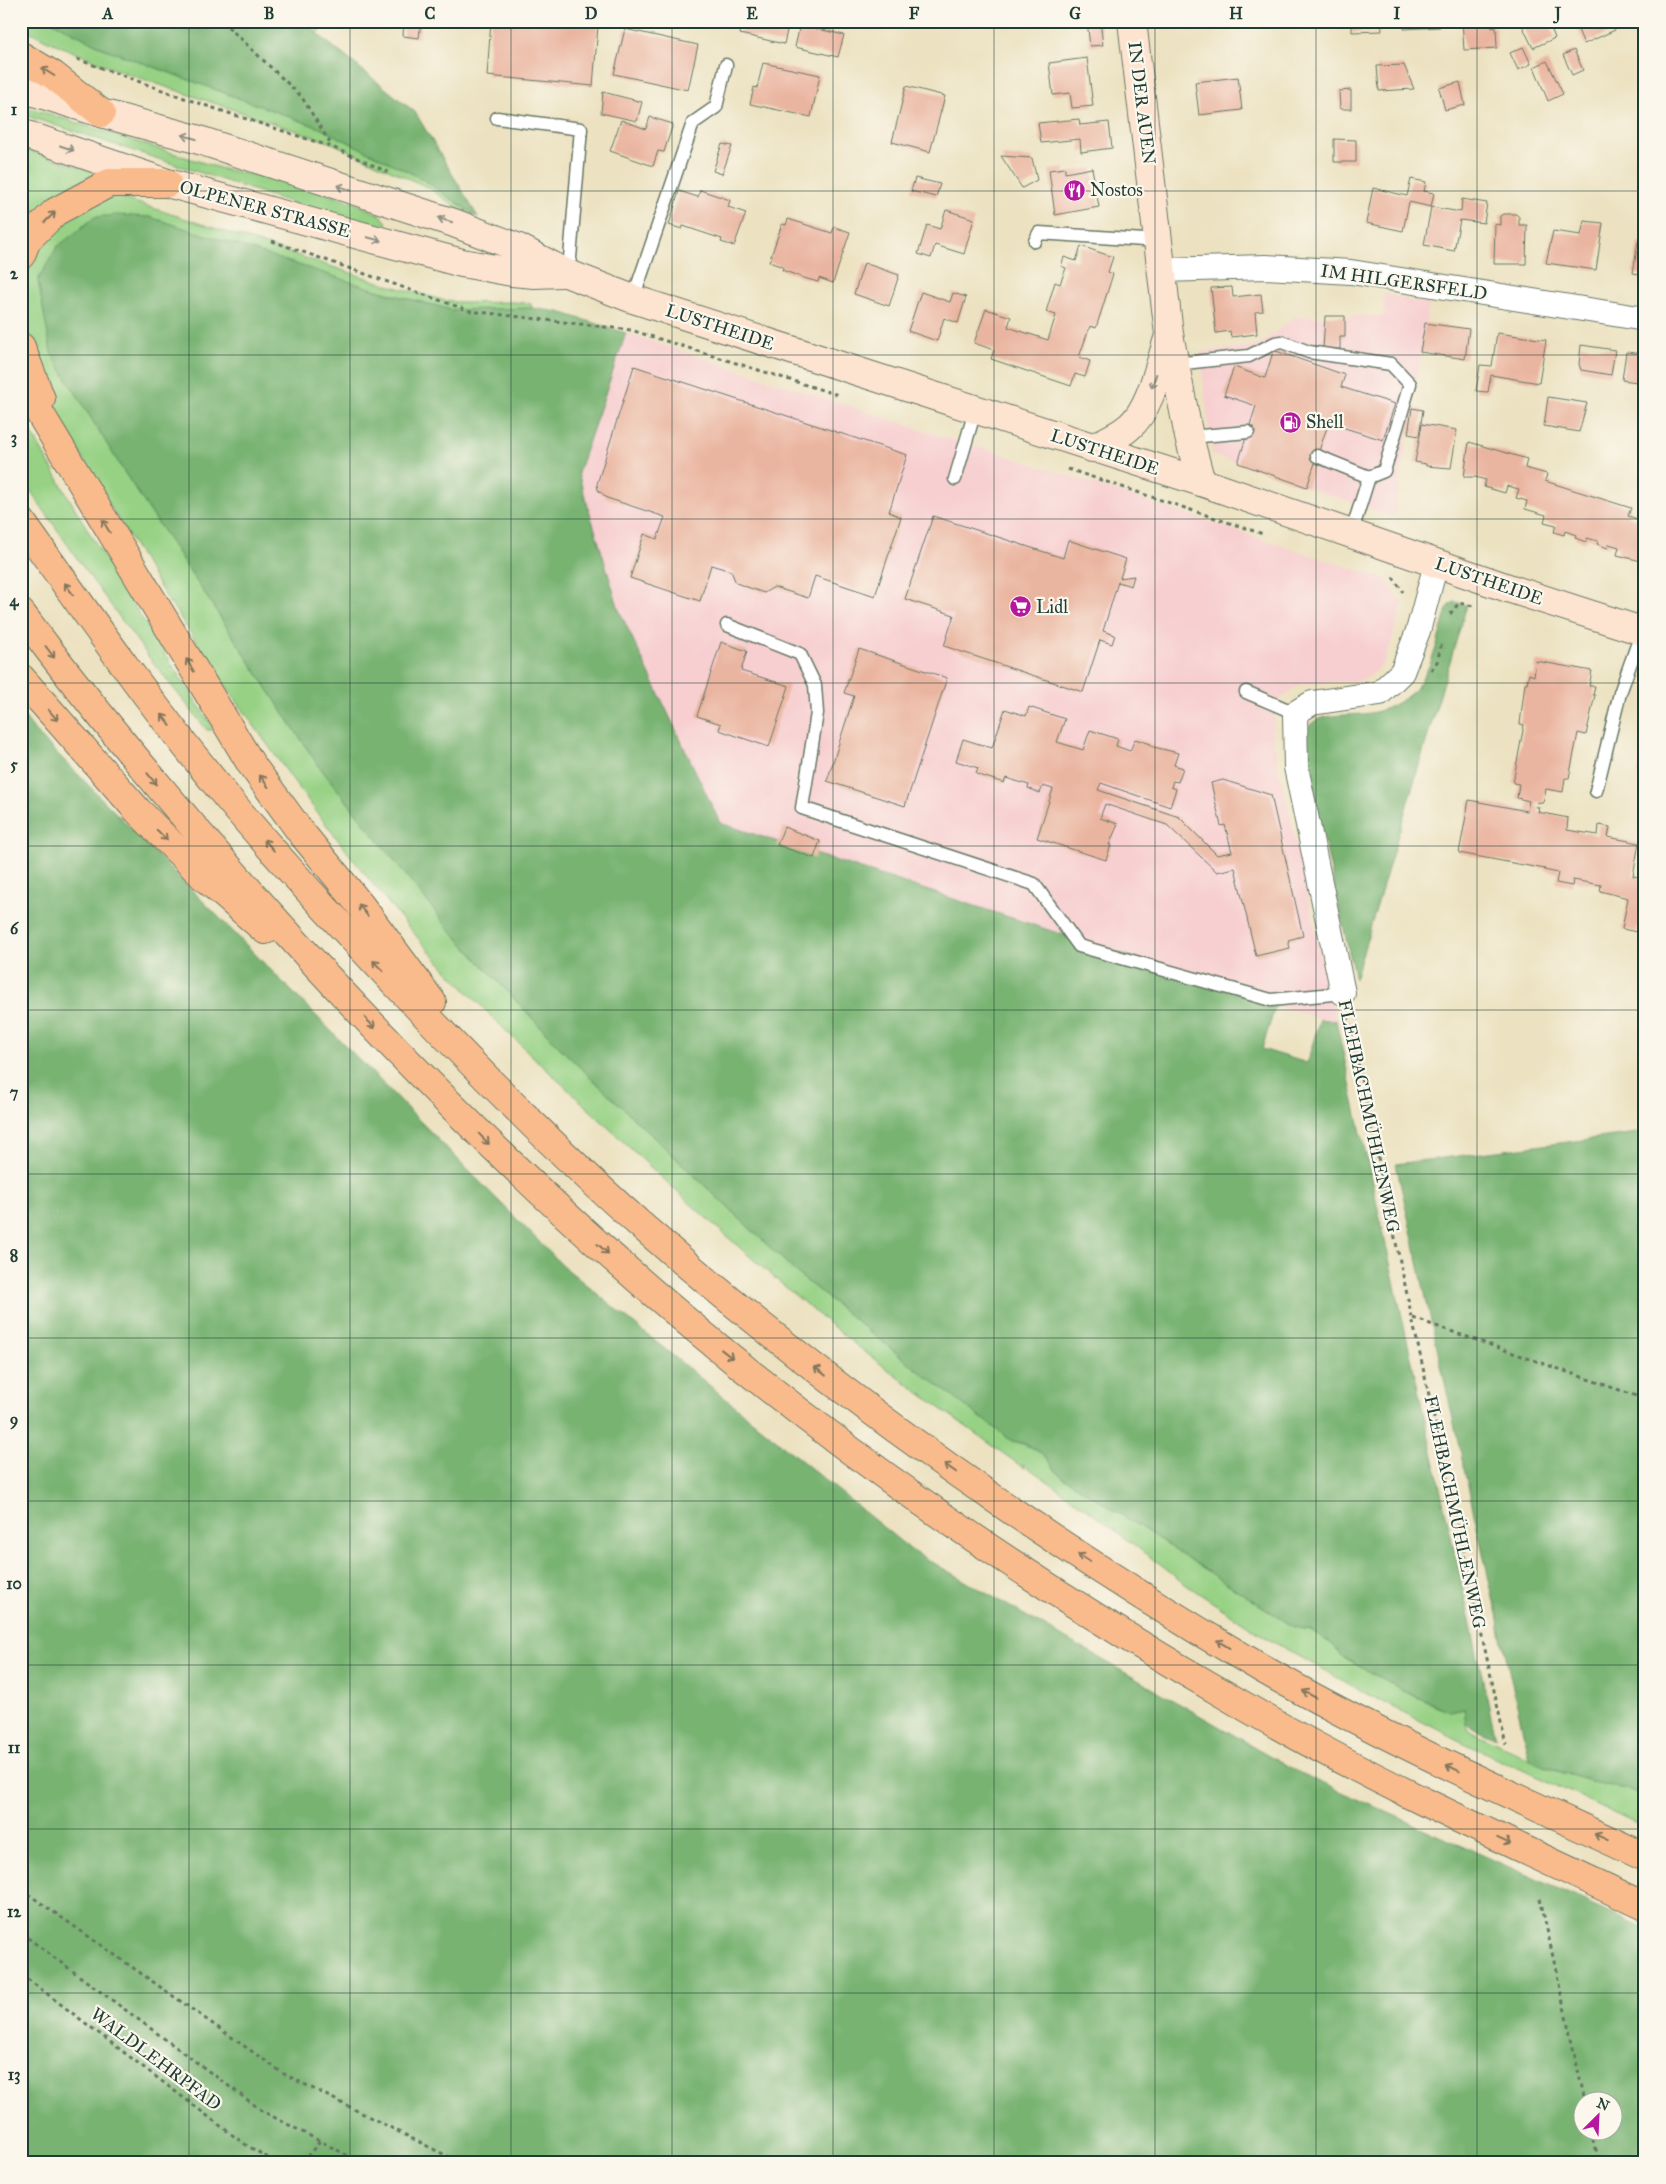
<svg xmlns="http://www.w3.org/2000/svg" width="1666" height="2184" viewBox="0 0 1666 2184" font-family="'IM FELL Great Primer',serif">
<rect width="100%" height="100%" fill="#fbf7ec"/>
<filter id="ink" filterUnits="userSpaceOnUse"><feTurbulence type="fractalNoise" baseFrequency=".02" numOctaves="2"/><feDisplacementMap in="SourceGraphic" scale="10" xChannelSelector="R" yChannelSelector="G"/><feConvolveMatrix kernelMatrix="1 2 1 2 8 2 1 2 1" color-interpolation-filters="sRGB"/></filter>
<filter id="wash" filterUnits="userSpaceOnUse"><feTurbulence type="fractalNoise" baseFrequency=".0096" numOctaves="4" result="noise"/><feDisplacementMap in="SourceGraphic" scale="20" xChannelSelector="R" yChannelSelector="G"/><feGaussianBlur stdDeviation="1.12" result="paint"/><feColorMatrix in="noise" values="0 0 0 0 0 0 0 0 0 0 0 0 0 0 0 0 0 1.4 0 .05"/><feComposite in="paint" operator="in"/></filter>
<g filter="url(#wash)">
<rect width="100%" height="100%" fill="#ece2c1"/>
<g fill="#f7cfd0">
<path d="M1383 294 1429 304 1394 517 1212 454 1200 352 1259 345 1294 317 1384 316Z"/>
<path d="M626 333 940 436 976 447 977 446 1385 579 1389 582 1395 596 1403 603 1386 658 1380 668 1370 676 1359 681 1302 684 1294 688 1281 699 1277 706 1274 713V729H1271L1278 763 1277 764 1282 781 1336 1021 1320 1019 720 823 619 610 578 473Z"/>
</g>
<g fill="#96d184" stroke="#5a875c">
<path d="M21 21H51L105 49 320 128 421 178 478 217 460 210 429 188 332 143 116 70 46 40 21 27Z"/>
<path d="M301 21H328L318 34Z"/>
<path d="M21 105 226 170 284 180 350 201 381 215 387 223 382 227 351 222 21 114Z"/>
<path d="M21 148 101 174C67 183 43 203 21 230Z"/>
<path d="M116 196 388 285 442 300 465 303 513 302 531 304 532 308 453 310 95 217 58 247 38 280 52 353 123 470 318 765 450 930 564 1052 799 1275 924 1374 1012 1441C1032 1445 1047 1455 1058 1473L1294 1627 1311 1630 1334 1645 1342 1657 1412 1695 1450 1711 1464 1708 1467 1729 1549 1769 1645 1795V1827L1460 1741 1358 1689 1268 1639 1185 1584 1090 1511 1023 1464 1025 1469C967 1427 908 1386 852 1342 762 1270 677 1193 594 1114 535 1059 477 1005 424 945 331 838 250 723 172 605H171C137 550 103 496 72 439 44 387 5 328 28 266 34 251 42 239 53 229 61 222 70 212 80 208 91 202 104 199 116 196Z"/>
<path d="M21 413C80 521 144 625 213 727L212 730H207L151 660 85 570 21 477Z"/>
</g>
<g fill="#78b372" stroke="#4c7853" fill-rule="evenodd">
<path d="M51 21H301L415 112 478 217 421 178 320 128 105 49Z"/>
<path d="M117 215 150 217 395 296 453 310 532 308 559 312 626 333 578 473 619 610 720 823 1276 1004 1262 1049 1307 1063 1320 1019 1336 1021 1496 1738 1466 1724 1464 1708 1450 1711 1412 1695 1342 1657 1333 1645 1311 1630 1294 1627 1057 1473C1047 1456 1032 1443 1012 1441L924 1375 799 1275 564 1052 450 930 318 765 123 470 51 353 38 280 57 247 95 217Z"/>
<path d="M1455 602 1467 605 1355 979 1307 762 1310 755C1290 705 1348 719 1375 712 1387 709 1399 703 1409 695 1433 673 1438 638 1447 609L1449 605Z"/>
<path d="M21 712 36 732 562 1265 911 1550 1302 1774 1645 1928V2163H21ZM1584 2102H1614V2132H1584Z"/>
<path d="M1645 1132V1795C1605 1785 1566 1776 1529 1759L1396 1164Z"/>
</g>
<g id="blocks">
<g fill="#eab5a0">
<path d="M404 21H421L419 38 403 36Z"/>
<path d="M491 21H543L598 26 593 86 487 76Z"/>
<path d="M743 21 789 22 784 44 740 34Z"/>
<path d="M1087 21H1100L1103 45 1090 46Z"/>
<rect x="1255" y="21" width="18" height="4"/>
<path d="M1352 21H1381L1382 31 1352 32Z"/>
<path d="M1404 21H1439L1440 27 1404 29Z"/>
<path d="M1462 21H1491L1492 28 1496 27 1497 48 1464 50Z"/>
<path d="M1520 21H1548L1555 38 1533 48Z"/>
<path d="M1562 21H1611L1615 30 1584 44 1576 25 1565 29Z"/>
<path d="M800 25 844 35 838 57 795 47Z"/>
<path d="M625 29 698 45 688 90 614 74Z"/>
<path d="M1523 47 1531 64 1518 70 1510 53Z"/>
<path d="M1574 50 1583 70 1572 75 1563 55Z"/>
<path d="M1087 58 1093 106 1072 108 1070 93 1053 95 1049 63Z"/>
<path d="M1547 61 1563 94 1548 101 1534 67Z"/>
<path d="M763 63 820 75 811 117 750 104 754 87 757 88Z"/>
<path d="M1404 65 1414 89 1379 91 1377 66Z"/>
<path d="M1238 77 1242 110 1199 115 1195 82Z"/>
<path d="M1460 82 1465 105 1445 110 1439 88Z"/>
<path d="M906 86 945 96 930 152 892 142Z"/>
<path d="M1351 90V109H1340L1339 91Z"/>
<path d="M603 92 642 102 637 121 601 113Z"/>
<path d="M650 117 673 124 664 152 658 151 653 166 610 151 621 120 646 129Z"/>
<path d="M1079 119 1080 125 1109 122 1112 148 1081 152 1080 139 1041 143 1038 123Z"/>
<path d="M1334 139 1356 140V162H1334Z"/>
<path d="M722 144 732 146 722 174 713 171Z"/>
<path d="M1001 156 1032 158 1037 180 1022 188Z"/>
<path d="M1065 168V173L1092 168 1099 207 1055 215 1049 170Z"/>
<path d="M915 178 940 184 936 197 911 191Z"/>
<path d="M1411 179 1426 182 1424 191 1434 193 1431 207 1409 202 1403 231 1366 223 1373 188 1407 196Z"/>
<path d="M700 190 730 200 728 207 746 213 734 246 721 242 722 239 683 226 682 229 669 225 679 191 698 197Z"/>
<path d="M1462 199 1487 203 1484 223 1460 220 1454 251 1424 245 1431 207 1461 212Z"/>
<path d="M946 210 974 219 964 254 935 245 931 258 918 254 927 225 940 229Z"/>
<path d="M1503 214H1516L1519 217V225H1527L1526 264H1494L1495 224 1500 225V216Z"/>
<path d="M788 219 832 233 834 227 850 232 833 283 819 278 818 282 804 278 782 270 783 267 769 262 782 224 786 225Z"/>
<path d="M1584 221 1603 223 1596 270 1546 263 1553 231 1581 235Z"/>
<path d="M1638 242 1645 243V275L1633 273Z"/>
<path d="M1081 246 1113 257 1108 272 1113 274 1096 328 1090 326 1079 357 1090 361 1085 377 1075 374 1071 386 991 359 994 350 974 343 986 309 1011 317 1008 327 1048 340 1056 315 1046 312 1055 282 1060 284 1066 268 1061 266 1064 257 1076 261Z"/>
<path d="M864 263 899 275 889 306 854 294Z"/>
<path d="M1232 287 1233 297 1261 294 1263 311 1255 312 1257 334 1231 337 1230 331 1216 333 1211 288Z"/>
<path d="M921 292 950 302 953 293 966 297 958 323 944 318 937 341 908 331Z"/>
<path d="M1325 316H1345V337H1340V349H1323Z"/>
<path d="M1425 323 1469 329 1465 359 1420 352Z"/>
<path d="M1497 333 1546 340 1539 383 1491 375 1488 392 1476 391 1480 365 1492 366Z"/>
<path d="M1581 345 1615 350 1611 375 1581 370 1579 364Z"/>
<path d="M1276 351 1345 375 1341 387 1395 404 1383 440 1329 423 1330 418 1307 487 1238 463 1256 406 1224 395 1234 367 1265 378 1273 352Z"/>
<path d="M1626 352 1645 354V383L1622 380Z"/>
<path d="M634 366 907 455 889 512 901 517 875 596 815 576 808 598 774 587 764 593 736 583 731 571 711 565 700 601 630 578 644 534 657 539 665 517 607 498 598 490 597 484Z"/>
<path d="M1548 397 1587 403 1579 432 1544 426Z"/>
<path d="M1412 408 1423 410 1419 436 1408 434Z"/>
<path d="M1422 424 1457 430 1451 468 1426 466V464L1415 462Z"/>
<path d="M1469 442 1527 459 1525 468 1547 474 1545 481 1631 508 1628 516 1644 521 1645 562 1617 555 1619 547 1609 544 1608 548 1597 544 1598 541 1587 538 1586 542 1575 538 1576 535 1565 531 1564 535 1554 532 1556 525 1544 522 1546 515 1525 509 1527 501 1516 498 1519 489 1507 486 1505 493 1484 487 1486 480 1475 477H1464Z"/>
<path d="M933 516 1063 558 1068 540 1126 559 1120 578 1134 576 1131 586 1118 582 1103 631 1115 635 1112 644 1100 640 1083 692 944 646 954 615 905 599Z"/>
<path d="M721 642 747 651 741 671 789 686 769 747 719 730 721 724 697 716Z"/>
<path d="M859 649 947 678 905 806 827 781 854 696 844 693Z"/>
<path d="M1536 661 1592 671 1589 686H1595L1593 695H1595L1586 735 1578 733 1569 778H1565L1563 792 1546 789 1543 803 1537 802 1536 807H1539L1538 812 1568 818 1567 830 1598 835 1599 825 1610 827 1608 837 1639 843 1633 876 1645 878V928L1638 926 1637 932 1622 929 1628 898 1600 891 1601 885 1573 880 1572 886 1556 883 1558 873 1544 870 1545 869 1459 853 1469 800 1527 811 1529 801 1517 798 1519 784 1513 783 1524 725 1520 724 1525 683H1527L1529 674 1534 676Z"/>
<path d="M1029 707 1065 719 1057 742 1083 750 1090 730 1118 739 1116 746 1130 751 1135 739 1151 744 1150 746 1178 753 1174 765 1183 768 1178 782 1173 781 1171 787 1176 789 1170 807 1101 783 1098 790 1179 817 1217 855 1232 852 1225 825 1221 826 1211 783 1223 780 1271 795 1303 936 1288 940 1290 948 1256 956 1235 868 1217 872 1167 825 1105 804 1100 818 1118 824 1109 845H1111L1106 860 1037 838 1053 789 1043 786 1040 793 1028 788 1029 785 1006 778 1004 783 976 774 978 768 956 761 963 739 992 748 1005 709 1026 716Z"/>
<path d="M1644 744H1645V776L1638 774Z"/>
<path d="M784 827 820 841 814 858 777 845Z"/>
</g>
</g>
</g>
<g filter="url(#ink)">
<use href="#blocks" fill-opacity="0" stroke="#677765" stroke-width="1"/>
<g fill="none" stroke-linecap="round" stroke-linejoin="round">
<defs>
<g id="lane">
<path d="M497 118 581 129 570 258 566 273"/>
<path d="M1035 241 1039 233 1159 241"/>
<path d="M633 299 693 123 716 107 726 65"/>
<path d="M1175 364 1249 356 1275 343 1282 342 1309 352 1391 364 1410 384 1384 471 1369 477"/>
<path d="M1189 437 1248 432"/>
<path d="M1317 456 1369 477 1351 534"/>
<path d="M955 479 975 411"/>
<path d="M727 625 800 654 815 685 817 713 802 808 1034 884 1079 946 1271 1000 1343 993"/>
<path d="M1246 692 1295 713"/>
<path d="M1596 791 1620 693 1642 631"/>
</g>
<g id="street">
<path d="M1162 270 1266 267 1351 272 1645 319"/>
<path d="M1343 993 1296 767 1295 713 1312 703 1380 693 1402 672 1418 631 1436 564"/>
</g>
<g id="secondary">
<path d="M1132 21 1169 334 1189 437 1201 482"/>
<path d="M21 88 101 113 196 139 454 223 519 248 566 273 633 299 1201 482 1508 588 1645 632"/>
<path d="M21 133 167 183 462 263 512 272 534 274 562 273"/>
<path d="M1092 448C1104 442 1119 436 1129 427 1151 409 1160 362 1169 336"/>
</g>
<g id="highway">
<path d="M21 56 53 75 101 113"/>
<path d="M21 255 27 240 55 212 109 183H167"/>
<path d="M21 347 41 399"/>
<path d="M21 382 251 764 300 831 361 906 432 1002"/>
<path d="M21 521C87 614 153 708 226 796 285 867 349 935 413 1002 487 1080 562 1156 643 1227 834 1393 1042 1540 1261 1668 1384 1739 1516 1797 1645 1857"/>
<path d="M21 613C99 718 183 817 270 914 446 1111 637 1293 850 1450 974 1542 1105 1626 1239 1703 1370 1780 1508 1842 1645 1906"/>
<path d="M21 678 138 811 204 877 265 930"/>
</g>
</defs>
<use href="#lane" stroke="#677765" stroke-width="15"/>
<use href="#street" stroke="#677765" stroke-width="26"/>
<use href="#secondary" stroke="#677765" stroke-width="30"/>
<use href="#highway" stroke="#677765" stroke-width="30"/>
<g stroke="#677765" stroke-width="3" stroke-dasharray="4 4" stroke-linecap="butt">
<path d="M222 21 301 96 332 146"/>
<path d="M77 59 198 103 332 147 388 172"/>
<path d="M272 241 470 311 631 330 838 395"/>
<path d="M1068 469 1263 534"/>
<path d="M1393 577 1403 592"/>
<path d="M1450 614 1459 603 1473 606"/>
<path d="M1431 670 1437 662 1442 642"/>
<path d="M1348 1016 1412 1318 1506 1745"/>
<path d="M1413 1318 1645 1399"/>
<path d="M21 1889 284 2074 461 2163"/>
<path d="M1540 1898 1585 2102"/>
<path d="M21 1933 264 2112 362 2163"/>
<path d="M21 1974 243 2143 277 2163"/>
<path d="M1592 2132 1599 2163"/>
<path d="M302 2163 320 2141"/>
</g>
<use href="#lane" stroke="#fff" stroke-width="12"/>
<use href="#street" stroke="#fff" stroke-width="24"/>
<use href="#secondary" stroke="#fde4d1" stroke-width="28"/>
<use href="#highway" stroke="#fabb8c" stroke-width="28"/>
</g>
<defs><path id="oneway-shaft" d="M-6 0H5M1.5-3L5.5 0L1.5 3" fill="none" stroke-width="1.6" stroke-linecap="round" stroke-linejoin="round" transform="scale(1.25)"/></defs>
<g stroke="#82765c">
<use href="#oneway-shaft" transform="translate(48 72) rotate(-148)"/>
<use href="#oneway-shaft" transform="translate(50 217) rotate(-44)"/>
<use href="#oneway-shaft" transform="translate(106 526) rotate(-121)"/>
<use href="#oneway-shaft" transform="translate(69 589) rotate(-125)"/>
<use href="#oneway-shaft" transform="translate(50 652) rotate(53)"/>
<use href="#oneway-shaft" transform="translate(190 665) rotate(-121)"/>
<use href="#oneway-shaft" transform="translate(53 715) rotate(49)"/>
<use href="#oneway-shaft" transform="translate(166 720) rotate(-128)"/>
<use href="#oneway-shaft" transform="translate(152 779) rotate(51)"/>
<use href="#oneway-shaft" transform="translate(264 781) rotate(-126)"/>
<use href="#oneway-shaft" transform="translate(162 835) rotate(45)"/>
<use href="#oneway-shaft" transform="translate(269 845) rotate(-131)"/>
<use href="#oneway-shaft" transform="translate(363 910) rotate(-128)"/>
<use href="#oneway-shaft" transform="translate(378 966) rotate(-134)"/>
<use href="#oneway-shaft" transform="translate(370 1023) rotate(46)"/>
<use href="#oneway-shaft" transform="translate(484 1139) rotate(46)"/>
<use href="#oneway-shaft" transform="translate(603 1249) rotate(41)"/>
<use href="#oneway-shaft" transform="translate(727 1354) rotate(38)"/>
<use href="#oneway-shaft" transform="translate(820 1371) rotate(-142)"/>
<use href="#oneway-shaft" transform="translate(950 1468) rotate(-145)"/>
<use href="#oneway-shaft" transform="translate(1084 1558) rotate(-147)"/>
<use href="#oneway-shaft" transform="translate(1223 1644) rotate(-149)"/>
<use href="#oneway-shaft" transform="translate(1309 1694) rotate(-152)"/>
<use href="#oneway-shaft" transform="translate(1453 1768) rotate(-154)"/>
<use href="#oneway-shaft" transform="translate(1601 1837) rotate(-155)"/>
<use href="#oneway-shaft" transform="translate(1504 1841) rotate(25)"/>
</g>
<g stroke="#8e9082">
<use href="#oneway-shaft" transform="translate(189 137) rotate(-164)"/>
<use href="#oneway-shaft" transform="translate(67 148) rotate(19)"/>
<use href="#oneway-shaft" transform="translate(344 188) rotate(-162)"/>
<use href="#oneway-shaft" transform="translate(445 220) rotate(-163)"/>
<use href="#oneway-shaft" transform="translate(374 239) rotate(15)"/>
<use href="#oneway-shaft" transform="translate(1154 381) rotate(108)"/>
</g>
</g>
<path fill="none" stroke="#1f3d34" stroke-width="1" stroke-opacity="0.55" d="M189 21V2163M350 21V2163M511 21V2163M672 21V2163M833 21V2163M994 21V2163M1155 21V2163M1316 21V2163M1477 21V2163M21 191H1645M21 355H1645M21 519H1645M21 683H1645M21 846H1645M21 1010H1645M21 1174H1645M21 1338H1645M21 1501H1645M21 1665H1645M21 1829H1645M21 1993H1645"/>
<defs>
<symbol id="restaurant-disc" viewBox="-11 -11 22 22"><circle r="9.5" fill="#b5179e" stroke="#fbf7ec"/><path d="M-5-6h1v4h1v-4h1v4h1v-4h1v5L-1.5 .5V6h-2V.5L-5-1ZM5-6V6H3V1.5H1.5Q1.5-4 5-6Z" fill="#fff"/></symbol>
<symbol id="fuel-disc" viewBox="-11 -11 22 22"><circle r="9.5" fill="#b5179e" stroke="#fbf7ec"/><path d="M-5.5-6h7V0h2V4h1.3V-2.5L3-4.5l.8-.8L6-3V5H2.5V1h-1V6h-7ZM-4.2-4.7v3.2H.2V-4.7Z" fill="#fff"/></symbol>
<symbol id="supermarket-disc" viewBox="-11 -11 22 22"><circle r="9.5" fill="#b5179e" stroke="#fbf7ec"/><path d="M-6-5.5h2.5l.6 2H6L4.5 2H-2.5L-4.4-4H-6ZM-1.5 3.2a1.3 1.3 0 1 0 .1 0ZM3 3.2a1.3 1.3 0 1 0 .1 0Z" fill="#fff"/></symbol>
</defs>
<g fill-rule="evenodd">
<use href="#restaurant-disc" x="1062" y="178" width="25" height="25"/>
<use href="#fuel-disc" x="1278" y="410" width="25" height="25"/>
<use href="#supermarket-disc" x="1008" y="594" width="25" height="25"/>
</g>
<g text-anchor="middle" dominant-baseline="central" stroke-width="4.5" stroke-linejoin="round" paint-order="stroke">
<g font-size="18" fill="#1f3d34" stroke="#fbf7ec">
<text transform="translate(1142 103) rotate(83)">IN DER AUEN</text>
<text transform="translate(265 209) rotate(15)">OLPENER STRASSE</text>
<text transform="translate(1404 282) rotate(8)">IM HILGERSFELD</text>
<text transform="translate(720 327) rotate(18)">LUSTHEIDE</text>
<text transform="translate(1105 452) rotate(18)">LUSTHEIDE</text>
<text transform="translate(1489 581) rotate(19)">LUSTHEIDE</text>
<text transform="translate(1369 1116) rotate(78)">FLEHBACHMÜHLENWEG</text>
<text transform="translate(1455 1512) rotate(78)">FLEHBACHMÜHLENWEG</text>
<text transform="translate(156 2059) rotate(37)">WALDLEHRPFAD</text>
</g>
<g font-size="18" fill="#1f3d34" stroke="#fbf7ec" text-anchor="start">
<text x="1090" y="190">Nostos</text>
<text x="1306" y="422">Shell</text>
<text x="1036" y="607">Lidl</text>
</g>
</g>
<rect width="1666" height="2184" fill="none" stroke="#fbf7ec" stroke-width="55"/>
<g transform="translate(1598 2116) rotate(24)"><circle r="24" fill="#fbf7ec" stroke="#a3ada2"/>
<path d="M0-4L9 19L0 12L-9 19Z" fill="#b5179e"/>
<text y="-8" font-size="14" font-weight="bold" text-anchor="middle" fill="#1f3d34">N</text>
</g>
<rect x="28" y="28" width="1610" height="2128" fill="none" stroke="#1f3d34" stroke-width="2"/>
<g font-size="16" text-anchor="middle" font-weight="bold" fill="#1f3d34">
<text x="108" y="19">A</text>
<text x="269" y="19">B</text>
<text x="430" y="19">C</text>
<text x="591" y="19">D</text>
<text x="752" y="19">E</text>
<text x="914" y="19">F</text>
<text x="1075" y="19">G</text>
<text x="1236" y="19">H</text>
<text x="1397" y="19">I</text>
<text x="1558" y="19">J</text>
<text x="14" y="115">1</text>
<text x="14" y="279">2</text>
<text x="14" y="443">3</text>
<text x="14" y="606">4</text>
<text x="14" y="770">5</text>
<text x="14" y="934">6</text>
<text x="14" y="1098">7</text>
<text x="14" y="1261">8</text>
<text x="14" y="1425">9</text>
<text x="14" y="1589">10</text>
<text x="14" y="1753">11</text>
<text x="14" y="1917">12</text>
<text x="14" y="2080">13</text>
</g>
</svg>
